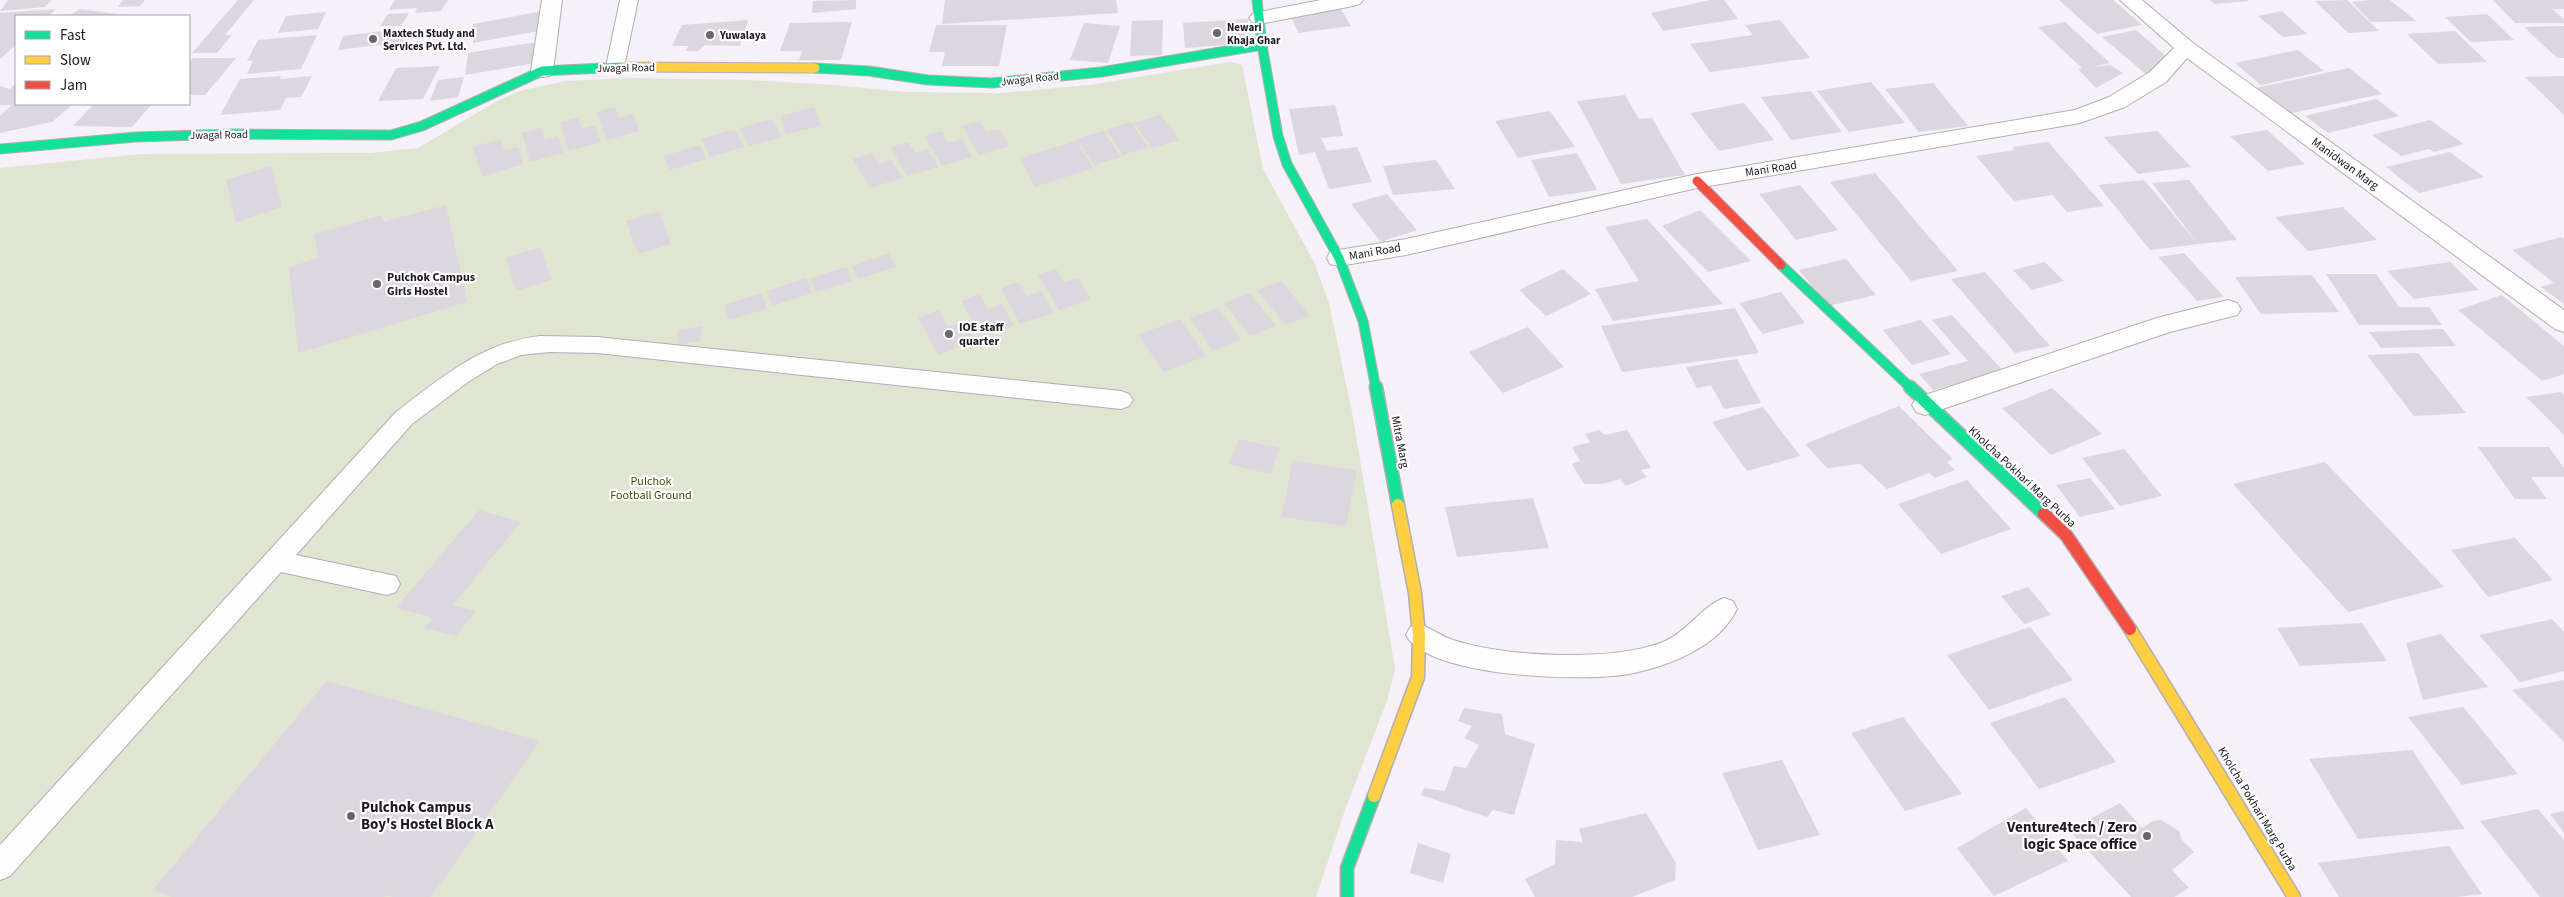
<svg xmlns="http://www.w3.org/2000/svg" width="2564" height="897" viewBox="0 0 2564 897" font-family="'Source Sans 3',sans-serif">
<rect width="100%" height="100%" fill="#f6f0f8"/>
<path fill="#dfe5d0" d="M1231 62 1242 65 1263 169 1315 264 1329 303 1352 412 1395 669 1388 698 1345 810 1316 897H0V168L141 154 370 153 418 148 499 100 523 90 566 81 631 78 747 80 833 85 905 92 1002 93 1089 85Z"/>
<g fill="#dcd6de">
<path d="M8 0H52L45 7 0 11Z"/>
<path d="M123 0H145L140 6 118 7Z"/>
<path d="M238 0H254L225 35H232L217 53H192Z"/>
<path d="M395 0H448L441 11 415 13 417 8 389 10Z"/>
<path d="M856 0V9L812 13 813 1Z"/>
<path d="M945 0H1116L1118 13 942 24Z"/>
<path d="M1710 0H1724L1738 19 1663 31 1651 13Z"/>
<path d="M2059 0H2113L2142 25 2097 34Z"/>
<path d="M2210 0H2248V1L2215 4Z"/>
<path d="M2347 0 2379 31 2348 33 2315 1Z"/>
<path d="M2371 0H2390L2416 21 2371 22 2352 2Z"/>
<path d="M2493 0H2564V9H2552L2564 19V23H2515Z"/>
<path d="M56 9 48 16H16V45L0 59V13Z"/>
<path d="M80 9 124 15V16H69Z"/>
<path d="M1341 9 1351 26 1298 33 1292 18Z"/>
<path d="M543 11 544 30 473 43V24Z"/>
<path d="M2282 11 2307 34 2283 37 2258 16Z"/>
<path d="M326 12 318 29 278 33 286 16Z"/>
<path d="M409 13 401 26H380L388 14Z"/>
<path d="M2487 14 2514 40 2471 42 2445 17Z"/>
<path d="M1248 19 1252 43 1185 48 1183 23Z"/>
<path d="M748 20 740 46 705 45 698 51H686L688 46H672L682 25Z"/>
<path d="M1163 20 1162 55 1130 56 1132 21Z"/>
<path d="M1780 20 1810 58 1710 72 1690 44 1753 35 1745 25Z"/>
<path d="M852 22 841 60H799L802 51H780L790 23Z"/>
<path d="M2065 22 2110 63 2092 67 2110 65 2123 73 2096 88 2078 69 2082 68 2038 27Z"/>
<path d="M1084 23 1120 26 1108 63 1070 60Z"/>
<path d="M936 25H1007L999 66H942L945 52H929Z"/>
<path d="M2564 26V58H2557L2524 27Z"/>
<path d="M407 28 403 42 338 50 343 36Z"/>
<path d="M2136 30 2167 57 2146 74 2102 37Z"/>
<path d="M2455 31 2487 62 2438 64 2407 34Z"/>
<path d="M317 35 301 69 247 74 253 61H247L258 40Z"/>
<path d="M537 42 536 63 465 75 468 53Z"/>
<path d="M2298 50 2324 71 2261 85 2235 63Z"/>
<path d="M193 58H236L205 95H189V62Z"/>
<path d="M440 66 423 99 378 101 396 68Z"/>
<path d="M2349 68 2382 94 2283 115 2251 89Z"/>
<path d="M281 76 280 79 312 76 301 97 286 98 280 110 220 115 240 79Z"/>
<path d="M2564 76V115L2525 77Z"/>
<path d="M464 77 458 97 430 101 438 80Z"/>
<path d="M1871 82 1905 123 1849 132 1817 91Z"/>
<path d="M16 83V104H73L52 122 0 133V116L12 105H0V86L10 89Z"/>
<path d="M1933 83 1968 126 1919 132 1885 89Z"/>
<path d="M1811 91 1842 132 1791 140 1761 97Z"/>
<path d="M1625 95 1639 119 1652 118 1685 175 1621 184 1577 101Z"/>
<path d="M2376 99 2399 116 2328 133 2305 116Z"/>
<path d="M1744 103 1774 140 1719 151 1690 113Z"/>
<path d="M94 104H152L132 127 73 126Z"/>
<path d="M1335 105 1343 136 1307 139 1321 138 1327 151 1357 147 1372 182 1329 189 1315 152 1299 155 1289 109Z"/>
<path d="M615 107 619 118 633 114 639 131 607 140 597 112Z"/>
<path d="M814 107 821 126 786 134 780 116Z"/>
<path d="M1550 111 1575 147 1518 158 1495 121Z"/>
<path d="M1161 115 1179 140 1152 148 1134 123Z"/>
<path d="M578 118 581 129 595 125 601 142 568 151 560 122Z"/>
<path d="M772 119 782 137 749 146 740 128Z"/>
<path d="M2430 120 2464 144 2434 152 2429 149 2401 156 2372 135Z"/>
<path d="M979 121 986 132 999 129 1009 146 979 155 962 126Z"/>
<path d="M1131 122 1148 147 1123 155 1106 130Z"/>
<path d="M541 128 544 140 558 136 563 153 530 162 522 133Z"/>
<path d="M735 129 744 147 710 157 701 139Z"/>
<path d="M2267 130 2305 164 2268 171 2230 136Z"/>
<path d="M942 131 948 143 962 139 972 157 942 166 925 136Z"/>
<path d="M1104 131 1121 157 1094 165 1076 139Z"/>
<path d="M2157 131 2191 167 2138 174 2104 137Z"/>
<path d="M501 139 504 150 518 147 523 164 482 177 473 147Z"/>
<path d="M1076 141 1093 168 1035 187 1020 158Z"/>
<path d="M908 142 915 153 928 149 938 167 907 176 891 147Z"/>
<path d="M2048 142 2104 206 2067 212 2049 191 2052 195 2014 201 1976 156 2015 150 2012 147Z"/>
<path d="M700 145 706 159 670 170 664 156Z"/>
<path d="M2450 152 2484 177 2419 193 2386 167Z"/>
<path d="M872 153 879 164 891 160 902 178 870 188 853 159Z"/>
<path d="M1577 153 1597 190 1549 197 1531 160Z"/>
<path d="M1436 160 1455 189 1393 195 1383 166Z"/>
<path d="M271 166 282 207 236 222 226 180Z"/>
<path d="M1875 173 1958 271 1911 281 1830 182Z"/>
<path d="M2144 180 2198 244 2150 250 2098 185Z"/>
<path d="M2189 180 2237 240 2198 244 2152 183Z"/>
<path d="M1800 185 1838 230 1796 240 1759 194Z"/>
<path d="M1387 194 1417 230 1381 242 1351 204Z"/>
<path d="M446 205 467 302 298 353 289 267 318 258 315 234 382 215 383 222Z"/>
<path d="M2343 207 2377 240 2308 251 2275 217Z"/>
<path d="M1700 210 1751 261 1708 272 1662 226Z"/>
<path d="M659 211 671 244 638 254 626 221Z"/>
<path d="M1647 219 1723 304 1613 321 1595 289 1639 281 1605 227Z"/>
<path d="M2562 237 2564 239V304L2541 287 2554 283 2512 250Z"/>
<path d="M541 247 551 280 516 291 506 258Z"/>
<path d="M889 253 896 267 858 279 852 266Z"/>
<path d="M2184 253 2224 297 2197 301 2158 257Z"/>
<path d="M1846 259 1876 295 1828 306 1799 270Z"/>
<path d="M2045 262 2064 281 2032 290 2013 270Z"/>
<path d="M2450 262 2479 290 2414 299 2387 271Z"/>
<path d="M847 267 852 281 816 292 811 278Z"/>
<path d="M1056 269 1064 282 1078 278 1091 299 1059 310 1038 275Z"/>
<path d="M1563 269 1591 294 1546 316 1519 290Z"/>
<path d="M1985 272 2050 346 2015 353 1951 279Z"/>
<path d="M2326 274H2376L2399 307H2429L2442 325H2359Z"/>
<path d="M2312 275 2339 312 2261 314 2235 277Z"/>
<path d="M806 278 812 293 772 306 767 291Z"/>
<path d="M1281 281 1310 316 1286 325 1257 290Z"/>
<path d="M1018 282 1027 296 1041 291 1054 313 1020 324 1001 288Z"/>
<path d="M1781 292 1805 323 1763 334 1739 303Z"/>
<path d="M761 293 767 309 729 320 724 305Z"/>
<path d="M1250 293 1276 326 1250 336 1224 303Z"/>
<path d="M980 294 988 309 1002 304 1014 326 981 337 961 301Z"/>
<path d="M2502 295 2564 346V374L2542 381 2458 310Z"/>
<path d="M1218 308 1241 340 1213 351 1190 318Z"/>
<path d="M1735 308 1759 353 1622 372 1601 326Z"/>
<path d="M939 310 948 327 964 321 975 341 938 355 918 318Z"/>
<path d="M1952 315 2003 371 1933 390 1919 374 1968 361 1932 320Z"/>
<path d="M1180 319 1206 356 1164 372 1138 335Z"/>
<path d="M1921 320 1951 354 1912 365 1883 330Z"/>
<path d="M702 326 700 341 677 345 678 330Z"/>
<path d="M1528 327 1564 367 1503 393 1469 352Z"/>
<path d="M2443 329 2456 346 2381 348 2369 332Z"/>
<path d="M2418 353 2466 413 2414 416 2367 355Z"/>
<path d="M1737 359 1761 403 1724 409 1711 385 1697 388 1686 367Z"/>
<path d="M2052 388 2102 434 2051 455 2002 408Z"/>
<path d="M2561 392 2564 395V435L2526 397Z"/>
<path d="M1899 406 1953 459 1947 462 1955 470 1935 478 1929 473 1887 489 1860 464 1827 468 1805 444Z"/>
<path d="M1763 407 1800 456 1747 471 1712 422Z"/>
<path d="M1599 430 1605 435 1627 430 1651 468 1640 470 1647 477 1626 486 1620 479 1603 484H1584L1572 464 1580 461 1572 447 1590 442 1585 434Z"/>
<path d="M1239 439 1280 448 1270 474 1229 464Z"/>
<path d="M2478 447H2549L2564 468V477H2531L2547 499H2515Z"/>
<path d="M2124 449 2162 496 2120 506 2082 458Z"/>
<path d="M1293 461 1357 470 1346 526 1281 517Z"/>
<path d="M2325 462 2444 587 2348 612 2233 484Z"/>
<path d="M2090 478 2115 509 2080 517 2056 485Z"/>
<path d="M1967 480 2011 529 1941 554 1898 504Z"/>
<path d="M1533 498 1549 548 1457 557 1445 507Z"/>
<path d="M479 510 521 522 453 605 476 611 456 636 425 628 433 618 396 608Z"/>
<path d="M2515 538 2553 580 2488 597 2451 550Z"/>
<path d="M2028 587 2051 615 2024 624 2001 596Z"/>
<path d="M2552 619 2564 632V671L2520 682 2479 635Z"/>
<path d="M2362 623 2387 661 2300 666 2277 628Z"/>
<path d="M2030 627 2073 680 1989 710 1947 655Z"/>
<path d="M2441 634 2488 687 2423 700 2406 643Z"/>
<path d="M2564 680V742L2512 690Z"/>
<path d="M327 681 540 741 431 897H393L386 895 384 897H173L153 890Z"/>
<path d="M2065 697 2116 762 2039 789 1990 723Z"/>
<path d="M2463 707 2518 774 2462 785 2408 717Z"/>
<path d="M1464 708 1502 714 1505 734 1535 744 1514 815 1493 810 1487 817 1421 795 1424 788 1445 791 1454 766 1466 768 1479 745 1464 738 1472 726 1458 721Z"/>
<path d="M1903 717 1962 794 1905 811 1851 733Z"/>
<path d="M2412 750 2465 829 2358 839 2309 759Z"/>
<path d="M1782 760 1820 835 1758 850 1722 773Z"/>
<path d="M2120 803 2142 828 2153 821 2161 820 2179 831 2182 840 2194 852 2172 870 2189 888 2174 897H2131L2069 830Z"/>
<path d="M2026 808 2068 861 1994 896 1957 848Z"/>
<path d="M2538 809 2564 840V897H2540L2480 821Z"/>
<path d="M2564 811V833L2550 814Z"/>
<path d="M1646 813 1676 863 1675 880 1632 897H1535L1525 879 1555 864 1556 840 1583 842 1579 829Z"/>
<path d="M1418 843 1451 854 1443 883 1410 873Z"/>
<path d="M2449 846 2482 894 2457 897H2339L2318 863Z"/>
</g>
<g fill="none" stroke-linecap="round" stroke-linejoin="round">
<defs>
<g id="lane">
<path d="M620 0H638L624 67 622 71H608L606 67Z"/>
<path d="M540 336 597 337 1121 391 1129 394 1133 400 1129 406 1121 409 597 353 549 352 521 355 497 364 468 382 412 424 296 555 396 576 400 584 396 592 387 595 281 572 10 876 0 880V845L396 412C441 378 482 342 540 336Z"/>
<path d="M1724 598 1733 601 1737 609C1719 646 1672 665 1634 673 1591 683 1427 678 1406 635L1410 627 1419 624C1431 628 1441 636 1453 640 1505 657 1612 662 1663 642 1687 632 1702 606 1724 598Z"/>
</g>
<g id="street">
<path d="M542 0H562L553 71 550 76 542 77 534 76 531 71Z"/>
<path d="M1321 0H1363L1360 4 1353 6 1259 24 1252 22 1249 18 1252 14 1259 12Z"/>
<path d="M2120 0H2142L2193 43 2564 310V332L2555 329 2187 58 2166 82 2125 107 2080 123 1697 188 1406 255 1339 266 1330 264 1327 258 1330 252 1339 250 1406 239 1697 174 2075 110 2109 97 2150 72 2174 48Z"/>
<path d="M2228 300 2237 303 2241 309 2237 315 2170 332 1925 415 1916 412 1912 405 1916 398 2157 318Z"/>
</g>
<g id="fast-far1">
<path d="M1257 0 1262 45 1278 136 1287 164 1339 258 1363 321 1376 389"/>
<path d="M815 68 869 71 928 80 992 83 1101 72 1262 45"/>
<path d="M0 149 136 137 234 134 391 135 422 126 542 71 623 67"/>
<path d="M1781 265 1912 389"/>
</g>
<g id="fast">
<path d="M1376 387 1398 505"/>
<path d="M1910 387 2044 514"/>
<path d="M1347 897V868L1374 796"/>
</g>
<path id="slow-far1" d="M623 67 815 68"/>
<g id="slow">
<path d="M2130 629 2294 897"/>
<path d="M1374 796 1418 677 1419 635 1415 593 1398 505"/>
</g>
<path id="jam-far1" d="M1697 181 1781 265"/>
<path id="jam" d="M2044 514 2066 535 2130 629"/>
</defs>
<use href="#lane" stroke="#b3adb5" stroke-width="2"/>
<use href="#street" stroke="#b3adb5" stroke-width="2"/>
<use href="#fast-far1" stroke="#b3adb5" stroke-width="11"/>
<use href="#fast" stroke="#b3adb5" stroke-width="15"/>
<use href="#slow-far1" stroke="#b3adb5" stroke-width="11"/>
<use href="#slow" stroke="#b3adb5" stroke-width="15"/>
<use href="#jam-far1" stroke="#b3adb5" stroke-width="11"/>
<use href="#jam" stroke="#b3adb5" stroke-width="15"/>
<use href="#lane" fill="#fefdfe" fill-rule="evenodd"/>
<use href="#street" fill="#fefdfe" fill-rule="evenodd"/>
<use href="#fast-far1" stroke="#16e098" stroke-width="9"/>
<use href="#fast" stroke="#16e098" stroke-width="12"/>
<use href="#slow-far1" stroke="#ffcf43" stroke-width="9"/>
<use href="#slow" stroke="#ffcf43" stroke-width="12"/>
<use href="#jam-far1" stroke="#f24e42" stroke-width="9"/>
<use href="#jam" stroke="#f24e42" stroke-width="12"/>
</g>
<g fill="#6a646c" stroke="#fefefe" stroke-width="2">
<circle cx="1217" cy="33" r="5"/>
<circle cx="710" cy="35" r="5"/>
<circle cx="373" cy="39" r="5"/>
<circle cx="377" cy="284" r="5"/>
<circle cx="949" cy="334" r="5"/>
<circle cx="351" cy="816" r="5"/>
<circle cx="2147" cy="836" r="5"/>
</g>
<g text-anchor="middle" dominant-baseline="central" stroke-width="4.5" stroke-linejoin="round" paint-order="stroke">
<g font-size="11" font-weight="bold" fill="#1e1821" stroke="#fefefe" text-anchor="start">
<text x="1227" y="27">Newari<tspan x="1227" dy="13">Khaja Ghar</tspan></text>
<text x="383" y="33">Maxtech Study and<tspan x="383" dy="13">Services Pvt. Ltd.</tspan></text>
<text x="720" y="35">Yuwalaya</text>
</g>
<g font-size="11" fill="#1e1821" stroke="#fefefe">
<text transform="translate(626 68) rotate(-1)">Jwagal Road</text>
<text transform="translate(1030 79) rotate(-6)">Jwagal Road</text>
<text transform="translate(219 135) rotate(-1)">Jwagal Road</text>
</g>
<g font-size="12" fill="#1e1821" stroke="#fefefe">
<text transform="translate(2345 164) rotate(36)">Manidwan Marg</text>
<text transform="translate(1771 169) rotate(-9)">Mani Road</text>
<text transform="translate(1375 252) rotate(-10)">Mani Road</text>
<text transform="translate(1400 442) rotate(79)">Mitra Marg</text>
<text transform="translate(2022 477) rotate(43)">Kholcha Pokhari Marg Purba</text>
<text transform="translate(2257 809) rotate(59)">Kholcha Pokhari Marg Purba</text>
</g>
<g font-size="12" font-weight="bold" fill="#1e1821" stroke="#fefefe" text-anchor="start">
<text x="387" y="277">Pulchok Campus<tspan x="387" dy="14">Girls Hostel</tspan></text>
<text x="959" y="327">IOE staff<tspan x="959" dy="14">quarter</tspan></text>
</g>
<g font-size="12" fill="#3c4f04" stroke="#fefefe">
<text x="651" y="481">Pulchok<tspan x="651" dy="14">Football Ground</tspan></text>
</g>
<g font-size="15" font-weight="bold" fill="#1e1821" stroke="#fefefe" text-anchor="start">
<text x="361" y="807">Pulchok Campus<tspan x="361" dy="17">Boy's Hostel Block A</tspan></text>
<text x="2137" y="827" text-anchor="end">Venture4tech / Zero<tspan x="2137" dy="17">logic Space office</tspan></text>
</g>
</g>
<rect x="15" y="15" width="175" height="90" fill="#fefefe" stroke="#a4a2a6"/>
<rect x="25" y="31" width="25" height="8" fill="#16e098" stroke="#a4a2a6"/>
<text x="60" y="40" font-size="15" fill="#1e1821">Fast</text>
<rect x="25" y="56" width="25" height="8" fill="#ffcf43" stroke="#a4a2a6"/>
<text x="60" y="65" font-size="15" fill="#1e1821">Slow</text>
<rect x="25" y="81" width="25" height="8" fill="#f24e42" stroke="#a4a2a6"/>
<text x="60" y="90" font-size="15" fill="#1e1821">Jam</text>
</svg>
